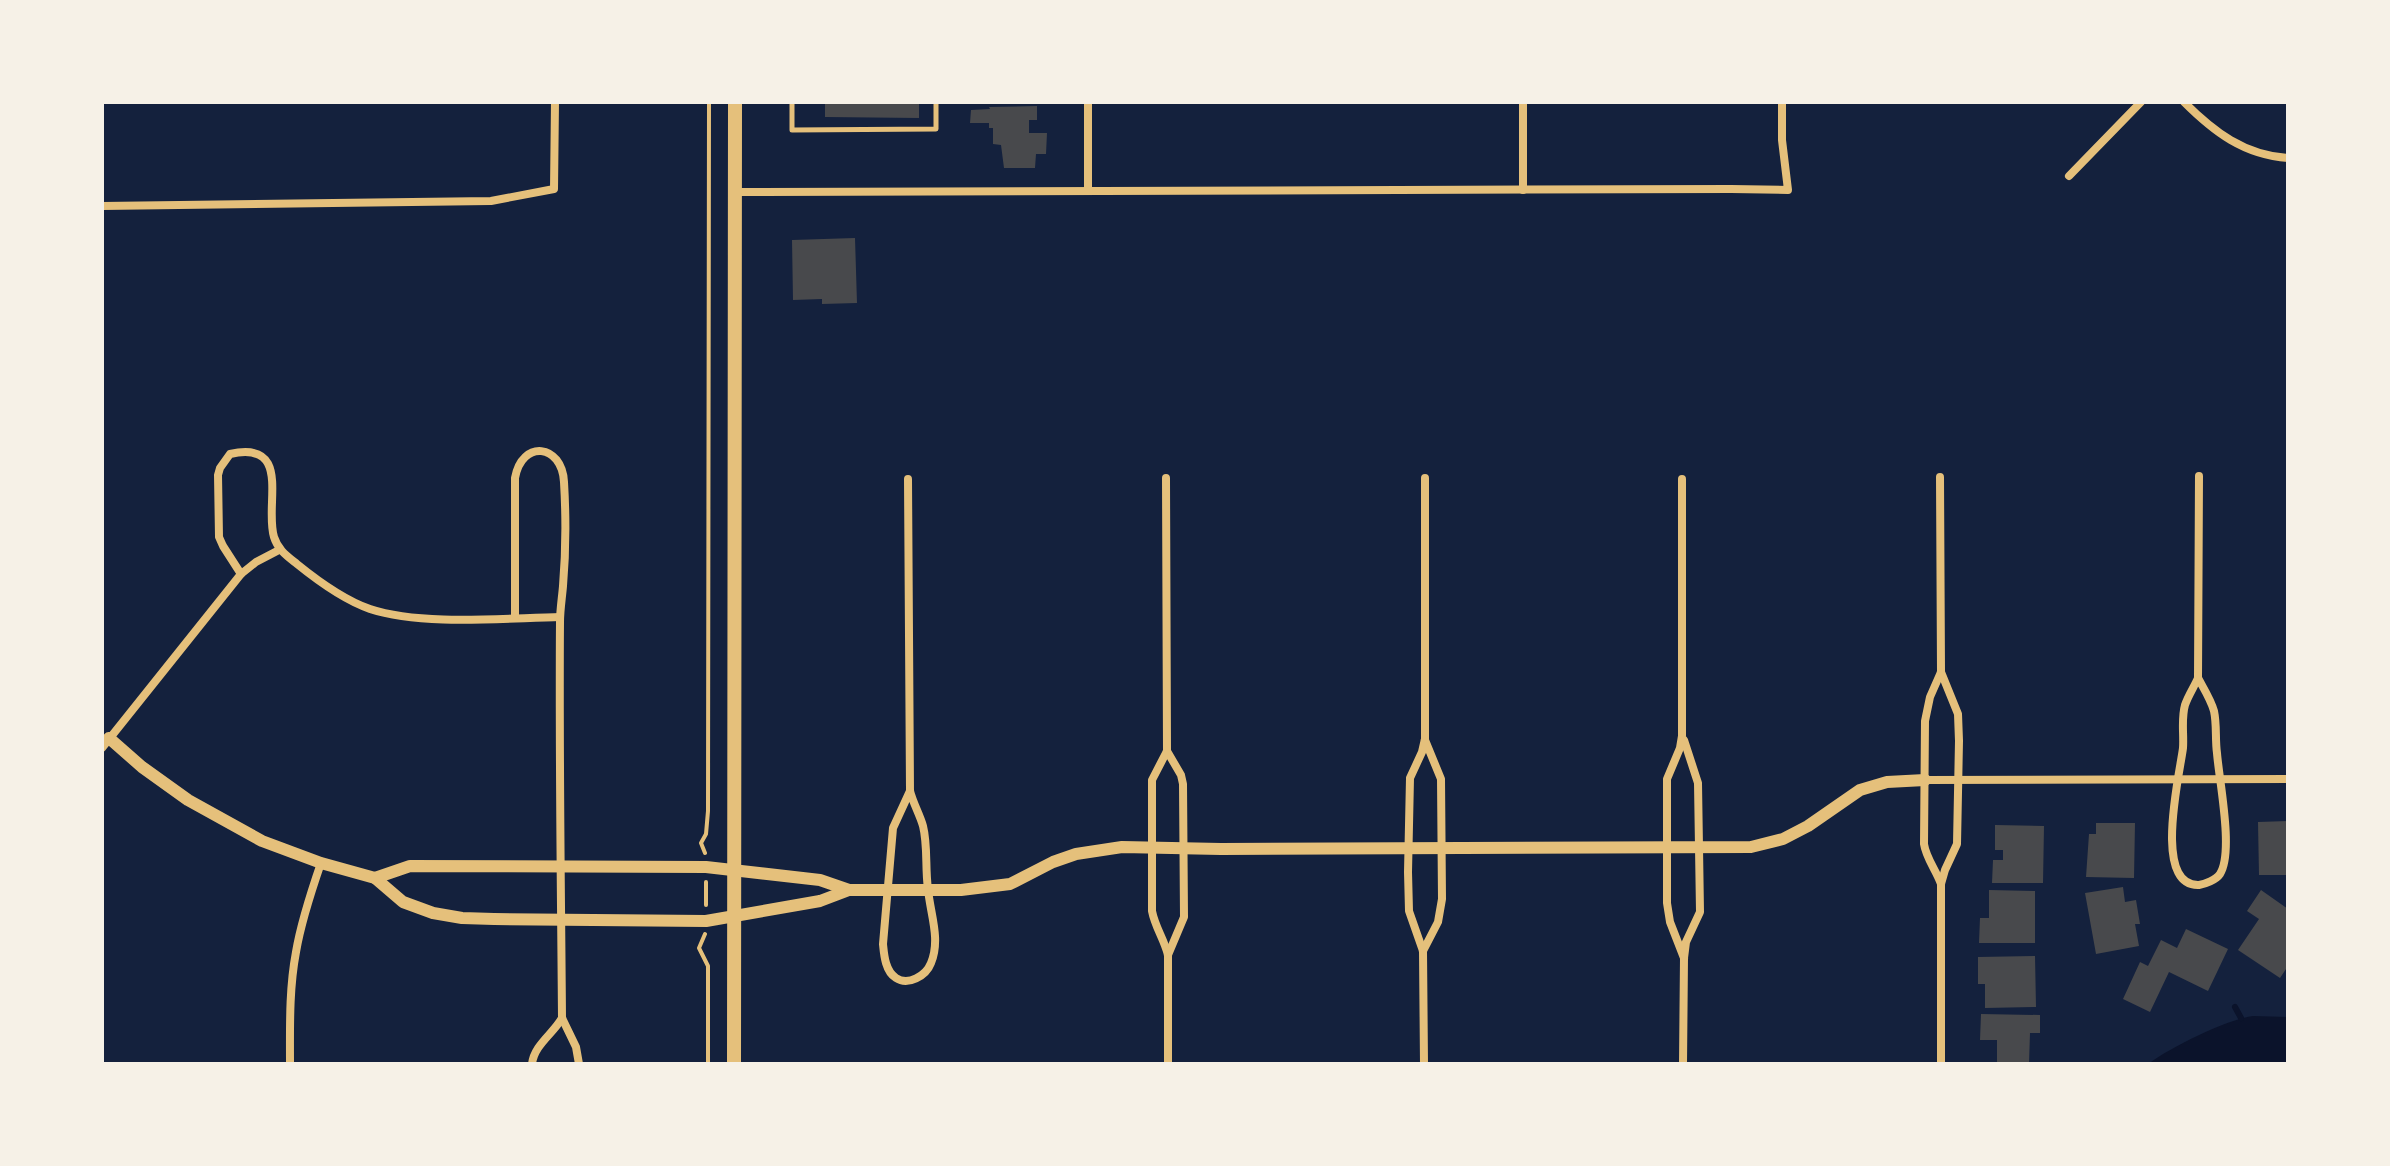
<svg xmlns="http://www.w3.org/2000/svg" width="2390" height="1166" viewBox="0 0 2390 1166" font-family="Raleway,sans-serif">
<rect width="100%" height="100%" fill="#14213d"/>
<path fill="#0b132b" d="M2253 1016 2288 1017V1064H2148C2171 1047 2225 1020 2253 1016Z"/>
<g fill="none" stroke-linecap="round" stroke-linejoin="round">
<path stroke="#0b132b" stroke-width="6" d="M2235 1007 2241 1018"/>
</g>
<g fill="#48494c">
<path d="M825 102H919V118L825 117Z"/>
<path d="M1037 106V120H1029V133H1047L1046 154H1036L1035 168H1004L1001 145 993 144V128H989V123H970L971 110 990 109 989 107Z"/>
<path d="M855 238 857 303 822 304V299L793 300 792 240Z"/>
<path d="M2288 821V875H2259L2258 822Z"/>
<path d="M2096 823H2135L2134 878 2086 877 2089 834H2096Z"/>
<path d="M1995 825 2044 826 2043 883H1992L1993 860H2003V850H1995Z"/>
<path d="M2123 887 2125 902 2136 900 2140 924H2135L2139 946 2096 954 2085 893Z"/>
<path d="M1989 890 2035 891V943H1979L1980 918H1989Z"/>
<path d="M2261 890 2288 909V966L2280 978 2238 950 2259 919 2247 911Z"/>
<path d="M2186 929 2228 949 2208 991 2169 972 2150 1012 2123 999 2140 962 2148 966 2161 940 2177 948Z"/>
<path d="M2035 956 2036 1007 1985 1008V984H1978V957Z"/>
<path d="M1981 1014 2040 1015V1033H2030L2029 1064H1997V1040H1980Z"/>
</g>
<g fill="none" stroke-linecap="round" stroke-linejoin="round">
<g stroke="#e5c07b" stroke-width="4">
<path d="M705 853 701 843 706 834 708 811 709 102"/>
<path d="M706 882V905"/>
<path d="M705 934 699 948 708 966V1064"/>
</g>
<path stroke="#e5c07b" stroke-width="5" d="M792 102V130L936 129V102"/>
<g stroke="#e5c07b" stroke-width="8">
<path d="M2184 102C2214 132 2244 155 2288 158"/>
<path d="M2069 176 2141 102"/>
<path d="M1523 190V102"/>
<path d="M1088 191V102"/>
<path d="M735 192 1731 189 1788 190 1782 140V102"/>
<path d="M102 206 491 201 554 189 555 102"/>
<path d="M1940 477 1941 672 1930 697 1925 721 1924 844C1926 858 1936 870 1941 884"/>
<path d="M1166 478 1167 751 1152 780V911C1155 927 1164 939 1168 955V1064"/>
<path d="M908 479 910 791C913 803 920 815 923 826 928 846 925 868 928 889 930 913 941 939 931 963 926 976 908 986 896 978 885 971 884 954 883 944L893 828 910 791"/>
<path d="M1682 479V736L1680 748 1667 779V903L1670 922 1684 958"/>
<path d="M241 574 223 546 219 537 218 475 220 468 230 454C293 440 264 505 274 537 278 550 287 556 297 564 318 581 344 600 370 609 421 626 505 618 560 617"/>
<path d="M515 618V478C522 439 562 444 564 482 566 516 566 551 563 586 562 598 560 610 560 622 559 754 561 886 562 1018L576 1047 579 1064"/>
<path d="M1941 672 1958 714 1959 741 1957 844 1945 870 1941 884V1064"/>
<path d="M2198 678C2194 687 2188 696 2185 705 2181 719 2184 734 2183 748 2180 773 2152 887 2199 885 2205 884 2216 880 2220 874 2234 852 2219 780 2217 753 2215 739 2217 725 2214 711 2211 700 2204 689 2198 678L2199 476"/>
<path d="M102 748 241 574 256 562 279 550"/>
<path d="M1167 751 1181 775 1183 784 1184 917 1168 955"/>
<path d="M1925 780 2288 779"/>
<path d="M1423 951 1438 922 1442 899 1441 779 1425 740"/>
<path d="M290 1064C290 1027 289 989 296 952 301 922 311 892 321 863"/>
<path d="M532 1064C534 1045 553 1034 562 1018"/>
<path d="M1424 1064 1423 951 1409 911 1408 872 1410 778 1422 752 1425 739V478"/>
<path d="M1683 1064 1684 958 1686 942 1700 912 1698 783 1684 740"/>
</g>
<g stroke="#e5c07b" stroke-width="12">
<path d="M109 738 142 767 188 800 262 841 321 863 375 878 403 902 433 913 462 918 494 919 706 921 820 901 849 890H961L1010 884 1053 862 1076 854 1122 847 1221 849 1751 847 1783 839 1808 826 1860 790 1887 782 1925 780"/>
<path d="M375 878 410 866 706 867 820 880 849 890"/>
</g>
<path stroke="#e5c07b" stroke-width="14" d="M734 1064 735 102"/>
</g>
<rect width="2390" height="1166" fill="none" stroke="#f6f1e7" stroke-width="208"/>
</svg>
